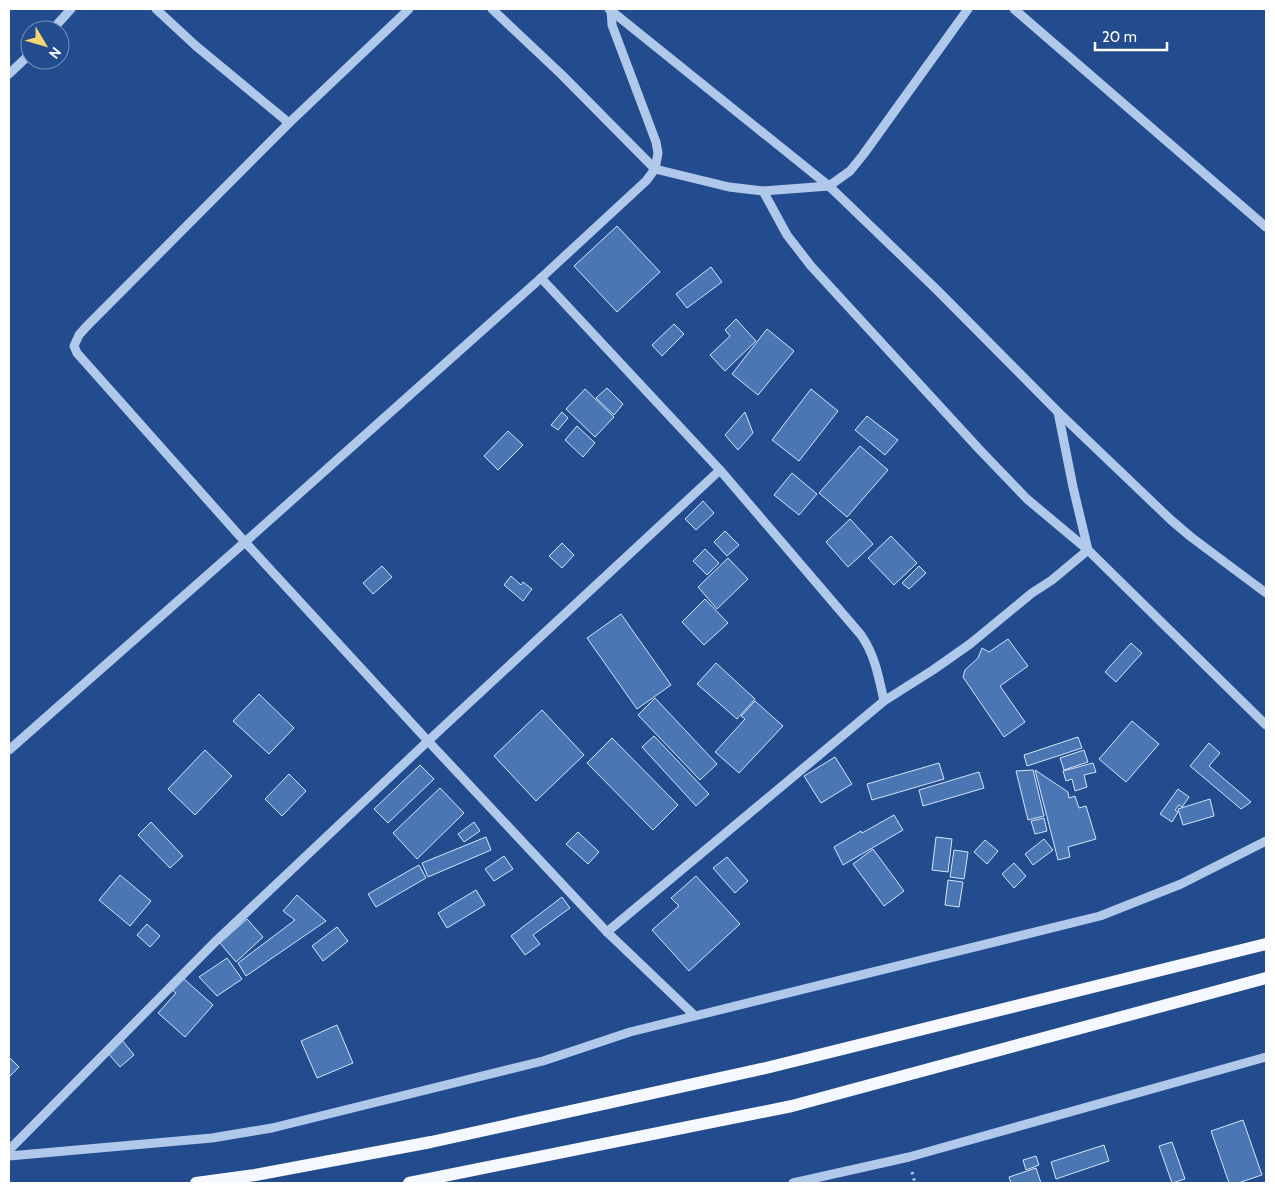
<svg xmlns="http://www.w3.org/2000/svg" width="1275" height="1192" viewBox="0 0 1275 1192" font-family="Cabin,sans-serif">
<rect width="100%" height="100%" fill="#224c8d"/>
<g fill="#4b76b4" stroke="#d5e4f8">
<path d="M617 226 660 272 617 312 574 266Z"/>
<path d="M711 267 722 282 687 308 676 294Z"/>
<path d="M736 319 756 341 725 371 710 355 730 336 725 330Z"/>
<path d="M674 324 684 334 662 356 652 345Z"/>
<path d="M767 329 794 351 758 395 732 374Z"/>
<path d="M607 388 623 404 614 415 596 398Z"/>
<path d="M585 389 614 417 595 437 566 409Z"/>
<path d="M811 389 838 411 799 461 772 440Z"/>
<path d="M562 412 568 418 558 430 551 425Z"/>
<path d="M745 412 753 433 738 450 725 435Z"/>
<path d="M867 416 898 440 885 455 855 430Z"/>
<path d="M577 426 595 443 583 457 565 440Z"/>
<path d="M508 431 523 445 498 470 484 456Z"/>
<path d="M860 446 888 470 847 517 819 493Z"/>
<path d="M792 473 817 494 799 515 774 495Z"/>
<path d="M703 501 714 513 696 530 685 519Z"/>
<path d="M850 519 873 544 848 567 826 542Z"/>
<path d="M725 531 739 545 727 556 714 542Z"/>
<path d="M891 536 917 563 894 585 868 558Z"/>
<path d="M562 543 574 555 562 568 549 556Z"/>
<path d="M705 549 719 563 707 575 693 561Z"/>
<path d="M728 558 748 579 717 609 698 587Z"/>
<path d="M382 566 392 577 373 594 363 583Z"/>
<path d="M919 566 926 573 909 589 902 583Z"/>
<path d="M511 576 521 585 523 582 532 589 523 601 504 585Z"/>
<path d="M705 599 728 623 704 645 682 622Z"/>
<path d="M621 614 671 685 637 709 587 638Z"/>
<path d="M1008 639 1028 666 1000 686 1025 722 1004 737 963 677 965 670 978 658 982 648 989 652Z"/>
<path d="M1131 643 1142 653 1116 682 1105 672Z"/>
<path d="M716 663 755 699 737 719 697 684Z"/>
<path d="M259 694 294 728 269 754 233 721Z"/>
<path d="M655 698 717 764 700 780 638 715Z"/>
<path d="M755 701 783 726 739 773 715 752 745 719 741 716Z"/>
<path d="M542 710 584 755 536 801 494 756Z"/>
<path d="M1132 721 1159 744 1126 782 1099 759Z"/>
<path d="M654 736 709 794 696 806 642 747Z"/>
<path d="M1078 737 1082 748 1027 766 1024 755Z"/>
<path d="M612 738 678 805 653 830 587 763Z"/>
<path d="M1209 743 1220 753 1209 766 1251 802 1241 809 1190 766Z"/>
<path d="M205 750 232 776 195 815 168 789Z"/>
<path d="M1084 750 1088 762 1064 770 1060 758Z"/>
<path d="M835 757 852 784 821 803 804 776Z"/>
<path d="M939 763 944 779 872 800 867 784Z"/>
<path d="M1093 763 1096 772 1084 775 1087 787 1075 791 1072 779 1066 781 1063 771Z"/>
<path d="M420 765 434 779 388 823 374 809Z"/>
<path d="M1033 770 1044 816 1028 820 1016 771Z"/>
<path d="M1035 770 1068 792 1069 798 1075 796 1079 808 1086 806 1096 839 1068 847 1070 857 1058 860Z"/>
<path d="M979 772 984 788 923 806 919 790Z"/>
<path d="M289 774 306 791 282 816 265 799Z"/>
<path d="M440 788 464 813 417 859 393 833Z"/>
<path d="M1178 789 1189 797 1182 807 1179 805 1175 810 1178 812 1172 822 1160 814Z"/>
<path d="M1210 799 1214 816 1183 825 1178 809Z"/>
<path d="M894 815 903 830 843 865 834 847 861 831 862 833Z"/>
<path d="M1044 818 1047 831 1035 834 1031 821Z"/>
<path d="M151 822 183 856 170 868 138 835Z"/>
<path d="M474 822 480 831 464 842 458 834Z"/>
<path d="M578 832 599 852 588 864 566 844Z"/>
<path d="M486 837 491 850 428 877 422 863Z"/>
<path d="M936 837 952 839 948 872 932 870Z"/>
<path d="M1044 839 1053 850 1033 865 1025 854Z"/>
<path d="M985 840 998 851 987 864 974 852Z"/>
<path d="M873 849 904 891 884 906 853 864Z"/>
<path d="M954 850 968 852 964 879 950 877Z"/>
<path d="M504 856 513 869 494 881 485 869Z"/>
<path d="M727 857 748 881 735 893 713 868Z"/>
<path d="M1014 863 1026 876 1014 888 1002 874Z"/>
<path d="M419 865 426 878 376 907 368 894Z"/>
<path d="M120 875 151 901 130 926 99 900Z"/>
<path d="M696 876 740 924 689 971 652 930 679 906 671 898Z"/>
<path d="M948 880 963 882 959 907 945 905Z"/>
<path d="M476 890 485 905 447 928 438 913Z"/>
<path d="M297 895 326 921 246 976 238 963 295 920 283 911Z"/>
<path d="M562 897 570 908 533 935 540 944 525 955 511 936Z"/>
<path d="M247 919 263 937 236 962 220 943Z"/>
<path d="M147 924 160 936 150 947 137 935Z"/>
<path d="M337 927 348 941 323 961 312 946Z"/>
<path d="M227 958 242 979 217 996 199 977Z"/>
<path d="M183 978 213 1005 185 1037 158 1013 176 993 172 990Z"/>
<path d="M337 1025 353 1063 317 1078 301 1041Z"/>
<path d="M122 1040 134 1055 120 1067 107 1052Z"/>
<path d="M9 1057 19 1067 9 1077Z"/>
<path d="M1243 1120 1262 1175 1238 1183H1229L1211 1131Z"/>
<path d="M1172 1142 1185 1179 1172 1183 1159 1146Z"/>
<path d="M1104 1145 1109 1161 1056 1179 1051 1162Z"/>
<path d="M1036 1156 1039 1165 1026 1170 1023 1160Z"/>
<path d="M1036 1168 1041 1183H1011L1009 1177Z"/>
</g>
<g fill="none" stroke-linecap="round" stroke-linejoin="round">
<path stroke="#b0c9eb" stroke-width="3" stroke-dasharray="2.5 4" stroke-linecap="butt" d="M912 1172 915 1183"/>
<g stroke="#b0c9eb" stroke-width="9">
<path d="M156 9 196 46 289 123"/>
<path d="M492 9 561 74 655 169"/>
<path d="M609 9 829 186 937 290 1058 412 1171 520 1191 537 1266 593"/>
<path d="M611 9 612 25 656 142 658 153 655 169"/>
<path d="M1014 9 1266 227"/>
<path d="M52 30 71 9"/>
<path d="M9 74 30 54"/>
<path d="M763 191 787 235 811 266 979 449 1027 499 1088 550 1052 580 1032 593 970 644 933 670 884 701"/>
<path d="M541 278 720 470 861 635C875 655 879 678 884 701L607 932"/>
<path d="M1058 412 1073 487 1088 550 1266 725"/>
<path d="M9 750 245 542 541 278 646 181 655 169 729 187 763 191 829 186 850 171 863 155 968 9"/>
<path d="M695 1016 1100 916 1181 884 1266 841"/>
<path d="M9 1150 217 940 428 741 720 470"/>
<path d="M9 1156 212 1138 272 1128 543 1061 630 1032 695 1016 607 932 428 741 245 542 77 353 74 346 79 335 86 327 289 123 409 9"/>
<path d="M793 1183 909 1157 1266 1057"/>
</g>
<g stroke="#f5f8fe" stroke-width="12">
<path d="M196 1183 255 1175 431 1142 766 1068 1266 944"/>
<path d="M409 1183 792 1106 1266 978"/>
</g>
</g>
<rect width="1275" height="1192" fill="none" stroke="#ffffff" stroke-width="20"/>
<g transform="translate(45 45) rotate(128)"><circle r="24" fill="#224c8d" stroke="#7a94bb"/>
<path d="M0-4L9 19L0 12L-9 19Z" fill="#f7d672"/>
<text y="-8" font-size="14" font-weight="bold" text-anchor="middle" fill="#ffffff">N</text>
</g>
<path d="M1095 42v8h72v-8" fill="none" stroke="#ffffff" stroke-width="2.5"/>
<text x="1102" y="42" font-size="15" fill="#ffffff" stroke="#224c8d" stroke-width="4" paint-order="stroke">20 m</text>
</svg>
